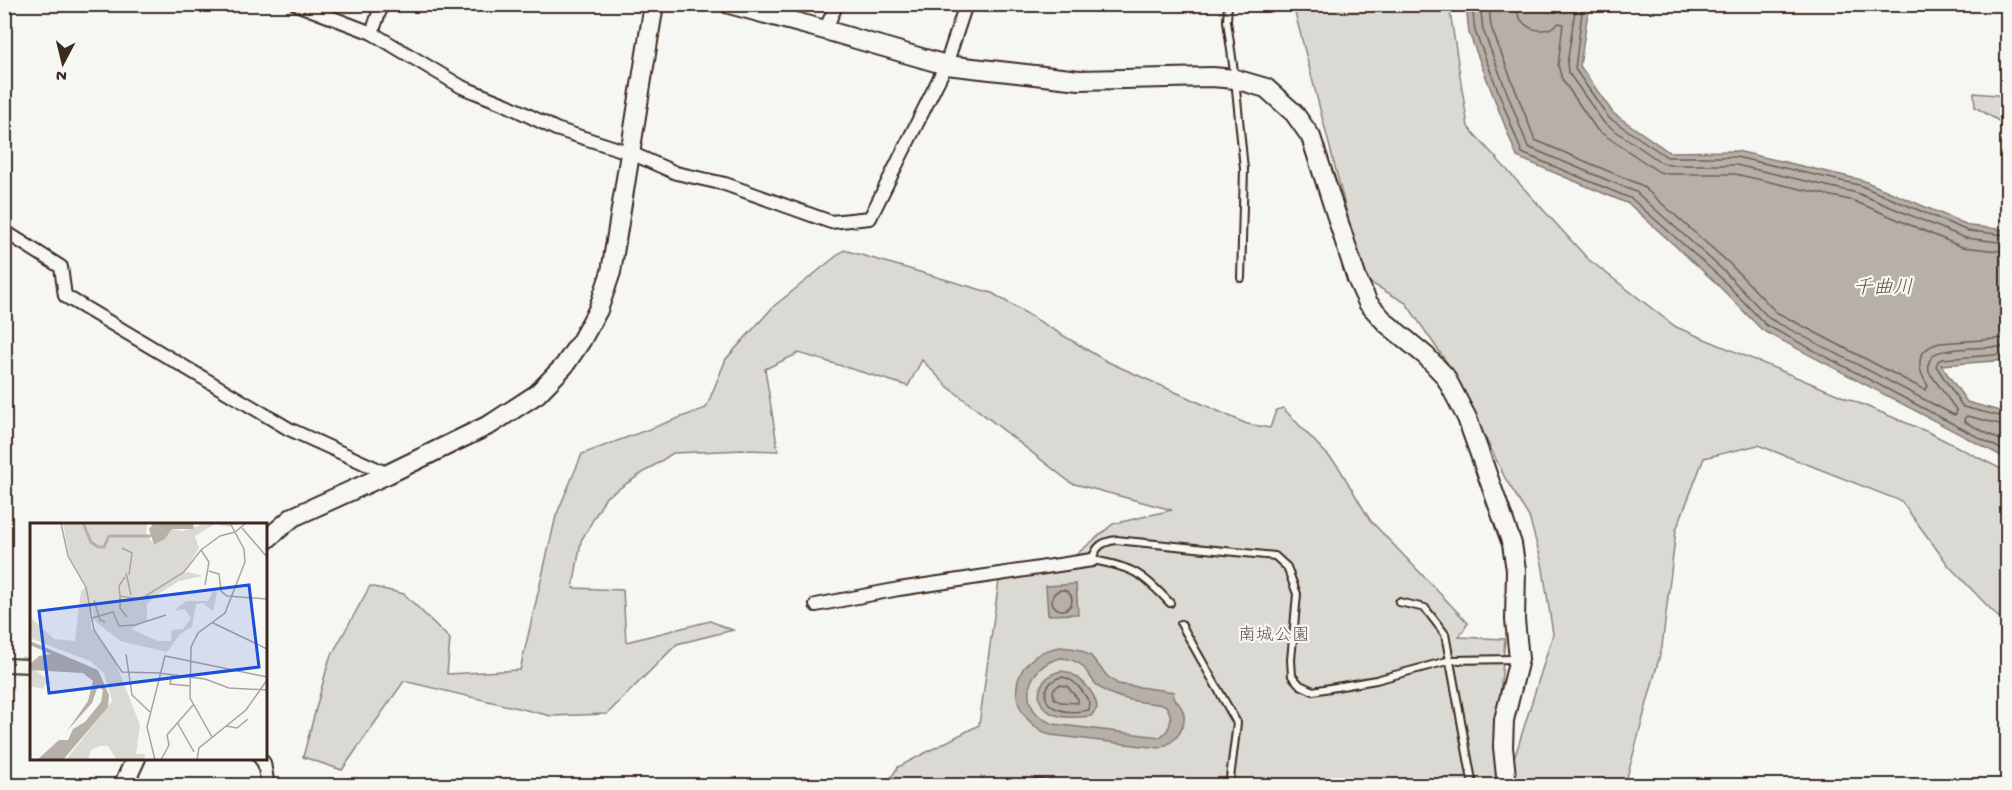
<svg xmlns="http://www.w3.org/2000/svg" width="2012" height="790" viewBox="0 0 2012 790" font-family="'Gochi Hand','Klee One',sans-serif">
<rect width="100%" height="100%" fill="#f6f6f2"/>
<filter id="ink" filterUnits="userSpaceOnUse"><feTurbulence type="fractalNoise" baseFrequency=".0167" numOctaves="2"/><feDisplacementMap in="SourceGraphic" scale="12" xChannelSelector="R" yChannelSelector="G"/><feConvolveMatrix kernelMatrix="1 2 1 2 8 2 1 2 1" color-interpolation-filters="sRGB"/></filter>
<g filter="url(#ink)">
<g fill="#dad9d3" stroke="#8a8278" stroke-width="1.5">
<path d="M1293 5H1449L1468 127 1588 259 1676 327 1928 432 2007 472V626L1949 566 1901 501 1758 445 1704 458 1676 530 1662 647 1625 785H886L898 767 979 725 1000 573 1066 563 1113 524 1172 510 1071 483 947 386 922 360 908 386 799 353 765 369 778 451 744 450 673 453 606 497 581 541 573 588 623 590 626 642 710 621 733 630 677 644 607 714 551 716 404 681 342 770 303 757 329 660 370 586 404 594 450 639 447 674 520 670 556 516 582 454 706 408 726 359 774 306 844 250 992 293 1106 361 1247 424 1270 428 1276 410 1283 408 1338 466 1370 520 1468 623 1459 637 1505 639 1495 749 1501 785 1516 753 1553 634 1542 563 1529 517 1505 478 1454 373 1406 303 1364 279Z"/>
<path d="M1974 93 2007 96V126L1975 107Z"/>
</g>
<g fill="#b6b0a9" stroke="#857a71" stroke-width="1.5" fill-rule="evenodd">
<path d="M1466 5H1536L1541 9 1543 5H1589L1580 66 1613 113 1669 152 1737 151 1862 180 1970 226 2007 230V360L1941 365 1967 402 2007 413V459L1762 330 1714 281 1629 204 1517 157 1469 33Z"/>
<path d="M1076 584 1078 614 1048 615 1046 586Z"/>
<path d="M1060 647 1078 649 1091 656 1107 676 1118 684 1174 692 1173 698C1195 716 1181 741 1159 748L1051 735C1001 716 1007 655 1060 647ZM1061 658C1092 661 1084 680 1105 691 1123 701 1145 702 1165 705 1174 716 1172 729 1160 737L1054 724C1015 711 1024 666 1061 658Z"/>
<path d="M1061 671C1077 672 1096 692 1097 708L1091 716C1079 717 1064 719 1053 714 1030 703 1038 676 1061 671Z"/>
</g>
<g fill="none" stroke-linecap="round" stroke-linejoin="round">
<g stroke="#6c6056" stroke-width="1.5">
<path d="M1472 4 1475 31 1522 153 1632 199 1719 276 1766 325 2008 453"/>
<path d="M1480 4 1483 30 1528 147 1636 192 1724 271 1770 319 1954 415 1956 414 1957 411 1929 372C1928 365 1928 359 1935 354 1943 348 1995 347 2008 347"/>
<path d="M1489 4 1491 27 1535 140 1641 185 1730 264 1776 312 1925 390 1928 386C1916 368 1915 349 1940 343L2008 338"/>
<path d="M1516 4C1517 28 1541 38 1559 23L1563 24 1558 65 1562 79 1597 130 1659 172 1669 174H1735L1854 201 1962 247 2008 252"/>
<path d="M1576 4 1567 64 1568 72 1604 123 1662 163 1669 165H1736L1857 193 1965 238 2008 243"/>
<path d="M1583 4 1575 69 1609 118 1667 157H1736L1859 185 1968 231 2008 235"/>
<path d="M2008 354 1942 359 1938 361 1936 366 1963 407 2008 418"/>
<path d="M2008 426 1967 416 1964 419 1965 422 2008 444"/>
<circle cx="1062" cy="600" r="10"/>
<path d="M1061 677C1075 678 1083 692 1090 703L1089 710C1080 712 1064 713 1055 708 1039 700 1045 681 1061 677Z"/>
<path d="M1059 685 1067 686 1078 699V703L1060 702 1054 698 1053 690Z"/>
</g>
<defs>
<g id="lane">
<path d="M1228 4 1227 21 1235 79 1244 169 1241 278"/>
<path d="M1399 602 1425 608 1445 634 1473 786"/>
<path d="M1170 603C1142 573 1133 567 1092 560 1096 546 1102 542 1116 540L1275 556 1287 567 1297 594 1291 660 1292 676 1300 685 1313 691 1376 680 1451 660 1515 659"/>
<path d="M1181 624 1237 723 1229 786"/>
<path d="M1033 786 1037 783 1064 786"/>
</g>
<g id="street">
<path d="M296 4 372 33 462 87 507 105 556 129 631 153 676 173 725 184 831 222 870 218 946 65 966 4"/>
<path d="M825 30 837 4"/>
<path d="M372 33 382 4"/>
<path d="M4 231 61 267 65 296 289 429 388 474"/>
<path d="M816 605 899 589 1092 560"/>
<path d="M4 665 32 666"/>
<path d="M260 758 264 763 268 786"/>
</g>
<g id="secondary">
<path d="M729 4 825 30 946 65 1079 80 1212 77 1235 79 1266 88 1294 113 1311 137 1357 279 1368 303 1386 323 1426 356 1445 376 1467 418 1512 544 1516 570 1515 620 1519 659 1504 720 1503 747 1507 786"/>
<path d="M266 540 293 517 388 474 491 424 537 394 564 366 581 341 598 310 611 272 654 4"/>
<path d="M123 786 136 758"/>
</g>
</defs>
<use href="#lane" stroke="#3b2a1e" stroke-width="10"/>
<use href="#street" stroke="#3b2a1e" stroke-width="16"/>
<use href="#secondary" stroke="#3b2a1e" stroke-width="22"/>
<use href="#lane" stroke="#f6f6f2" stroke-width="6"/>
<use href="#street" stroke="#f6f6f2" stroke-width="12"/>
<use href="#secondary" stroke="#f6f6f2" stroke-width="18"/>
</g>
</g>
<g text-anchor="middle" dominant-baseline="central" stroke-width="4.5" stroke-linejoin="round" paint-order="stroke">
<g font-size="18" fill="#63564b" stroke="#f6f6f2">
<text x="1274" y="636">南城公園</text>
</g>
<g font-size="20" font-style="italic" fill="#605248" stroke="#f6f6f2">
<text x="1883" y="289">千曲川</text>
</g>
</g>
<g transform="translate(30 523)">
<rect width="237" height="237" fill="#f6f6f2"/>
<path d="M33 0H117L116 10 124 22 135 16 142 6 153 8 177 0H209L199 4 185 1 165 13 169 25 153 51 158 49 173 53 149 58 127 72 117 81V97L101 106 128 118H141L142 107 153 106 161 95 155 86 144 88 156 78H178L183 68 187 69 183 88 173 80 166 81 162 104 150 111 137 129 90 118 64 97 62 83 61 105 83 133 110 202 106 231H115L114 237H87L78 223H70L61 227 58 237H36L82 178 74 150 60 138 0 115V94L24 116 45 118 51 68 57 63 39 33ZM0 147H5L22 160 15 161 13 166 0 163Z" fill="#dad9d3"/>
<path d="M124 0H163L164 6H142L135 16 124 22 119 6ZM0 118 68 147 79 172 78 184 33 237H7L29 217H38L43 206 55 199 71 179 73 167 68 163 62 180 37 208 58 178 63 158 53 150 0 147V141L9 133 21 131 0 122Z" fill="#b6b0a9"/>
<path fill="none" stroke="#b6b0a9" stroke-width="3" d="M53 0 61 19 68 24H74L79 13H121"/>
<path fill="none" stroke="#aba49d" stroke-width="1.5" d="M31 0 38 33 56 64 64 107 92 149 129 150 175 156 199 165 237 167M212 5 237 34M92 25 102 30 99 52M171 27 179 39 175 62M179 48 189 51 191 68 197 73 237 76M96 50 101 72M90 73 89 63 95 54M64 77 70 97 75 99M97 94 90 85V73L111 76 154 49 171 27 190 13 205 9 216 0M62 95 83 89 89 103 105 102 136 92M183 100 237 126M96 131 102 172 120 189M142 152 140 161 160 163M147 199 164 229M196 203 207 205 218 196M182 214 160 175 161 124 168 110 195 90 215 39 214 26 200 0M125 237 117 204 135 133 237 154M131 237 139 222 137 212 163 182M167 237 169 225 216 187 237 157"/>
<path fill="#1d4ed8" fill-opacity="0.15" stroke="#1d4ed8" stroke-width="3" d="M219 62 229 144 19 170 9 88Z"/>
<rect width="237" height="237" fill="none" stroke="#3b2a1e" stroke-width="3"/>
</g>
<rect width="2012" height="790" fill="none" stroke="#f6f6f2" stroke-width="24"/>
<rect x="12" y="12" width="1988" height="766" fill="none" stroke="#3b2a1e" stroke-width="2" filter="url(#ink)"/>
<g transform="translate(63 63) rotate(187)" stroke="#f6f6f2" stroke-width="4.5" paint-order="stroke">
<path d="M0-4.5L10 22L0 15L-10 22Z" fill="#3b2a1e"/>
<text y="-9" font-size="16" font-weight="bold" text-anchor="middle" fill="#3b2a1e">N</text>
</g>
</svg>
